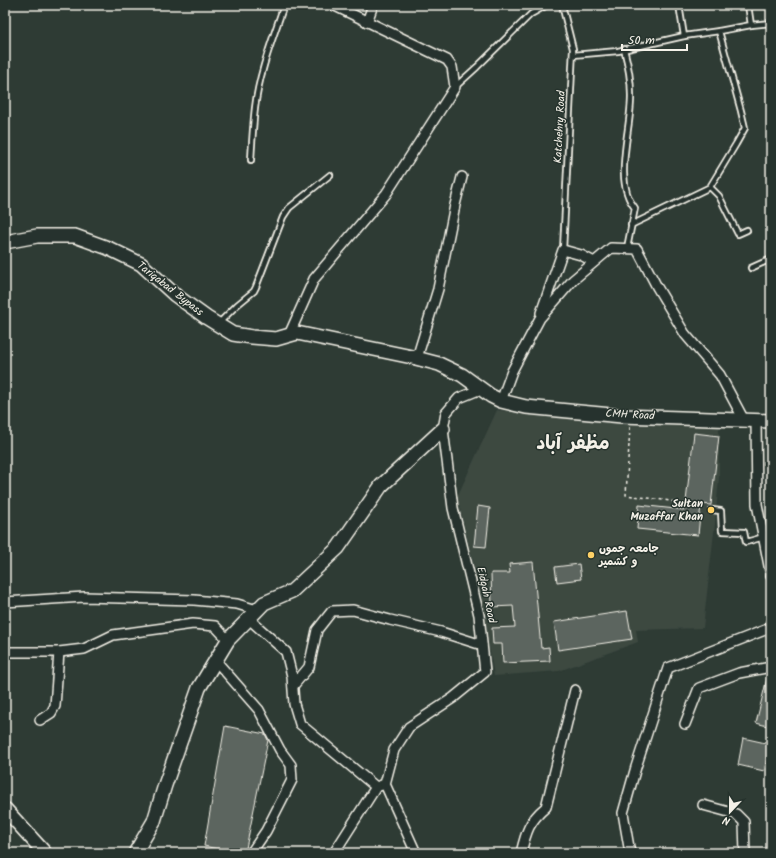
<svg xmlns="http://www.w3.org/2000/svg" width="776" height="858" viewBox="0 0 776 858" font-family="Kalam,'Playpen Sans Arabic',sans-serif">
<rect width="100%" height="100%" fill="#2e3b34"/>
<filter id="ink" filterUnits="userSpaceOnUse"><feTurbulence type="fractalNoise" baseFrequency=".025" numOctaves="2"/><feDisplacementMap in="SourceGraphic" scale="8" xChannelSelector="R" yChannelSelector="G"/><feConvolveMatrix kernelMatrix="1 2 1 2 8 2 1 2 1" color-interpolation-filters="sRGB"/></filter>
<g filter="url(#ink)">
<path fill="#3c4841" d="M497 410 719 424V478L715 524 703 628 636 630 638 642 559 671 494 676 479 586 457 497Z"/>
<g fill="#5c655e" stroke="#f4f1e8">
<path d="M694 433 719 436 711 505 701 504 698 535 637 529 639 505 685 510Z"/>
<path d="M478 506 490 508 486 547 474 546Z"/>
<path d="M533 562 541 648 549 647 550 661 503 663 502 644H493L492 628 515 627 513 606 492 607 491 573H510L509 564Z"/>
<path d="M579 564 581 579 557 582 555 567Z"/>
<path d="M627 611 632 639 558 650 554 622Z"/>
<path d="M771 673V727L756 723 768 674Z"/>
<path d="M225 726 265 734 268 740 245 853H235L204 846Z"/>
<path d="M743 738 770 744 764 771 738 765Z"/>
</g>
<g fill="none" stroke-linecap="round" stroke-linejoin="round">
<defs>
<g id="lane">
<path d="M562 5 573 49 563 250"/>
<path d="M679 5 684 36 719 31"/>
<path d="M751 25 771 23"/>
<path d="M624 49C628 64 631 79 631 95 632 128 612 181 635 208L627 248"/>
<path d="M573 55 618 51 684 36"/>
<path d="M455 87 477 67 531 14 547 5"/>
<path d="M251 160C252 143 253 125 255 108 259 73 273 38 284 5"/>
<path d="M710 187 719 196 738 234 747 230"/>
<path d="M631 225 710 187 736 144 745 128 741 111 719 31 751 25 748 5"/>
<path d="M751 268 771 259"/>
<path d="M219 323 237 305 254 291 256 287 283 217 289 208 330 175"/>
<path d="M712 510 721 511 722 531 744 532 746 542 764 537"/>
</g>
<g id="street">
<path d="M367 22 373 5"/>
<path d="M541 313 563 250 581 255 594 262"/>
<path d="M289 335 314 279 386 194 455 87 452 67 447 60 333 5"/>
<path d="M417 358 438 289 455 205 462 177"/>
<path d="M501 401 512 371 540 318 573 280 611 248 637 249 657 287 685 334 720 375 744 420"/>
<path d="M756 421 757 504 771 576"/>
<path d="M5 602 84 597 194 600 237 604 257 610"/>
<path d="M249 619 286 652 292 676 294 704 300 724 376 787 385 784"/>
<path d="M5 652H59L84 649 113 635 193 624 215 626 228 640"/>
<path d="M216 661 259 710 280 750 291 765 292 780 266 831 251 853"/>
<path d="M293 686 309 667 317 630 332 611 353 610 390 620 441 632 482 645"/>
<path d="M40 720 51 713 55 706 59 652"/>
<path d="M685 724 699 688 739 673 771 667"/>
<path d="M385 784 394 750 409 727 453 698 485 672 479 615 453 508 443 429 446 413 459 398 481 389"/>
<path d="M385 784 416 853"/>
<path d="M703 805 736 814 744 822 745 853"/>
<path d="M334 853 376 787"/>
<path d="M521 853C526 832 529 821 546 807L575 690"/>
<path d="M630 853 623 813 636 767 668 668 770 628 771 624"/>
</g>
<g id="secondary">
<path d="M5 242 37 236H75L108 248 141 264 175 295 207 318 233 334 252 337 276 339 297 333 412 357 439 364 462 375 491 396 501 401 526 407 622 416 771 421"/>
<path d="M5 809 45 853"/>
<path d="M135 853 154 821 165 785 199 688 228 640 264 603 292 591 338 548 381 486 443 429"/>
</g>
</defs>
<use href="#lane" stroke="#f4f1e8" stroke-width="8"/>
<use href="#street" stroke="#f4f1e8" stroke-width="12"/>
<use href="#secondary" stroke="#f4f1e8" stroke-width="16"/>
<path stroke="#f4f1e8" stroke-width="1.5" stroke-dasharray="3 3" stroke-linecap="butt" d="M630 427 626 495 707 506"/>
<use href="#lane" stroke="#26332d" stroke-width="4.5"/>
<use href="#street" stroke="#26332d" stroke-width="9"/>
<use href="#secondary" stroke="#26332d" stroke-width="13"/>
</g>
</g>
<g fill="#ffd166" stroke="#26332d" stroke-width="1.5">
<circle cx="711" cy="510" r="4"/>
<circle cx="591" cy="555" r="4"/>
</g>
<g text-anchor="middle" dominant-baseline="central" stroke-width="3" stroke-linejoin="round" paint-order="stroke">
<g font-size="11" fill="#f4f1e8" stroke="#26332d">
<text transform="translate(560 127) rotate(-87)">Katchehry Road</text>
<text transform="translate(170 289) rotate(38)">Tariqabad Bypass</text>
<text transform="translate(630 415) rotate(3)">CMH Road</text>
<text transform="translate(486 595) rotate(78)">Eidgah Road</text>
</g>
<g font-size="11" font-weight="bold" fill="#f4f1e8" stroke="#26332d" text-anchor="end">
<text x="703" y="504">Sultan<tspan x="703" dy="13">Muzaffar Khan</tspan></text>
<text x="599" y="549" text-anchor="start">جامعہ جموں<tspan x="599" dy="13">و کشمیر</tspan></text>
</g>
<g font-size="19" font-weight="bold" fill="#f4f1e8" stroke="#26332d">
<text x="573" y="444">مظفر آباد</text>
</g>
</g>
<rect width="776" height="858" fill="none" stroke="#26332d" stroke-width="20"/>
<rect x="10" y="10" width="756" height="838" fill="none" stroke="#f4f1e8" stroke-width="1.5" filter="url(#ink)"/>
<g transform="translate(730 812) rotate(202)" stroke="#26332d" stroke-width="3" paint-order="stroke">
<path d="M0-3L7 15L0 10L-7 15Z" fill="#f4f1e8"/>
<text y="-6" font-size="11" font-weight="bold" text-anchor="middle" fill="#f4f1e8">N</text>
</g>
<path d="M622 44v6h65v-6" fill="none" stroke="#f4f1e8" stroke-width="2"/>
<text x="628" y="44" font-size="12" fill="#f4f1e8" stroke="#26332d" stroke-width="3" paint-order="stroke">50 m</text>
</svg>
